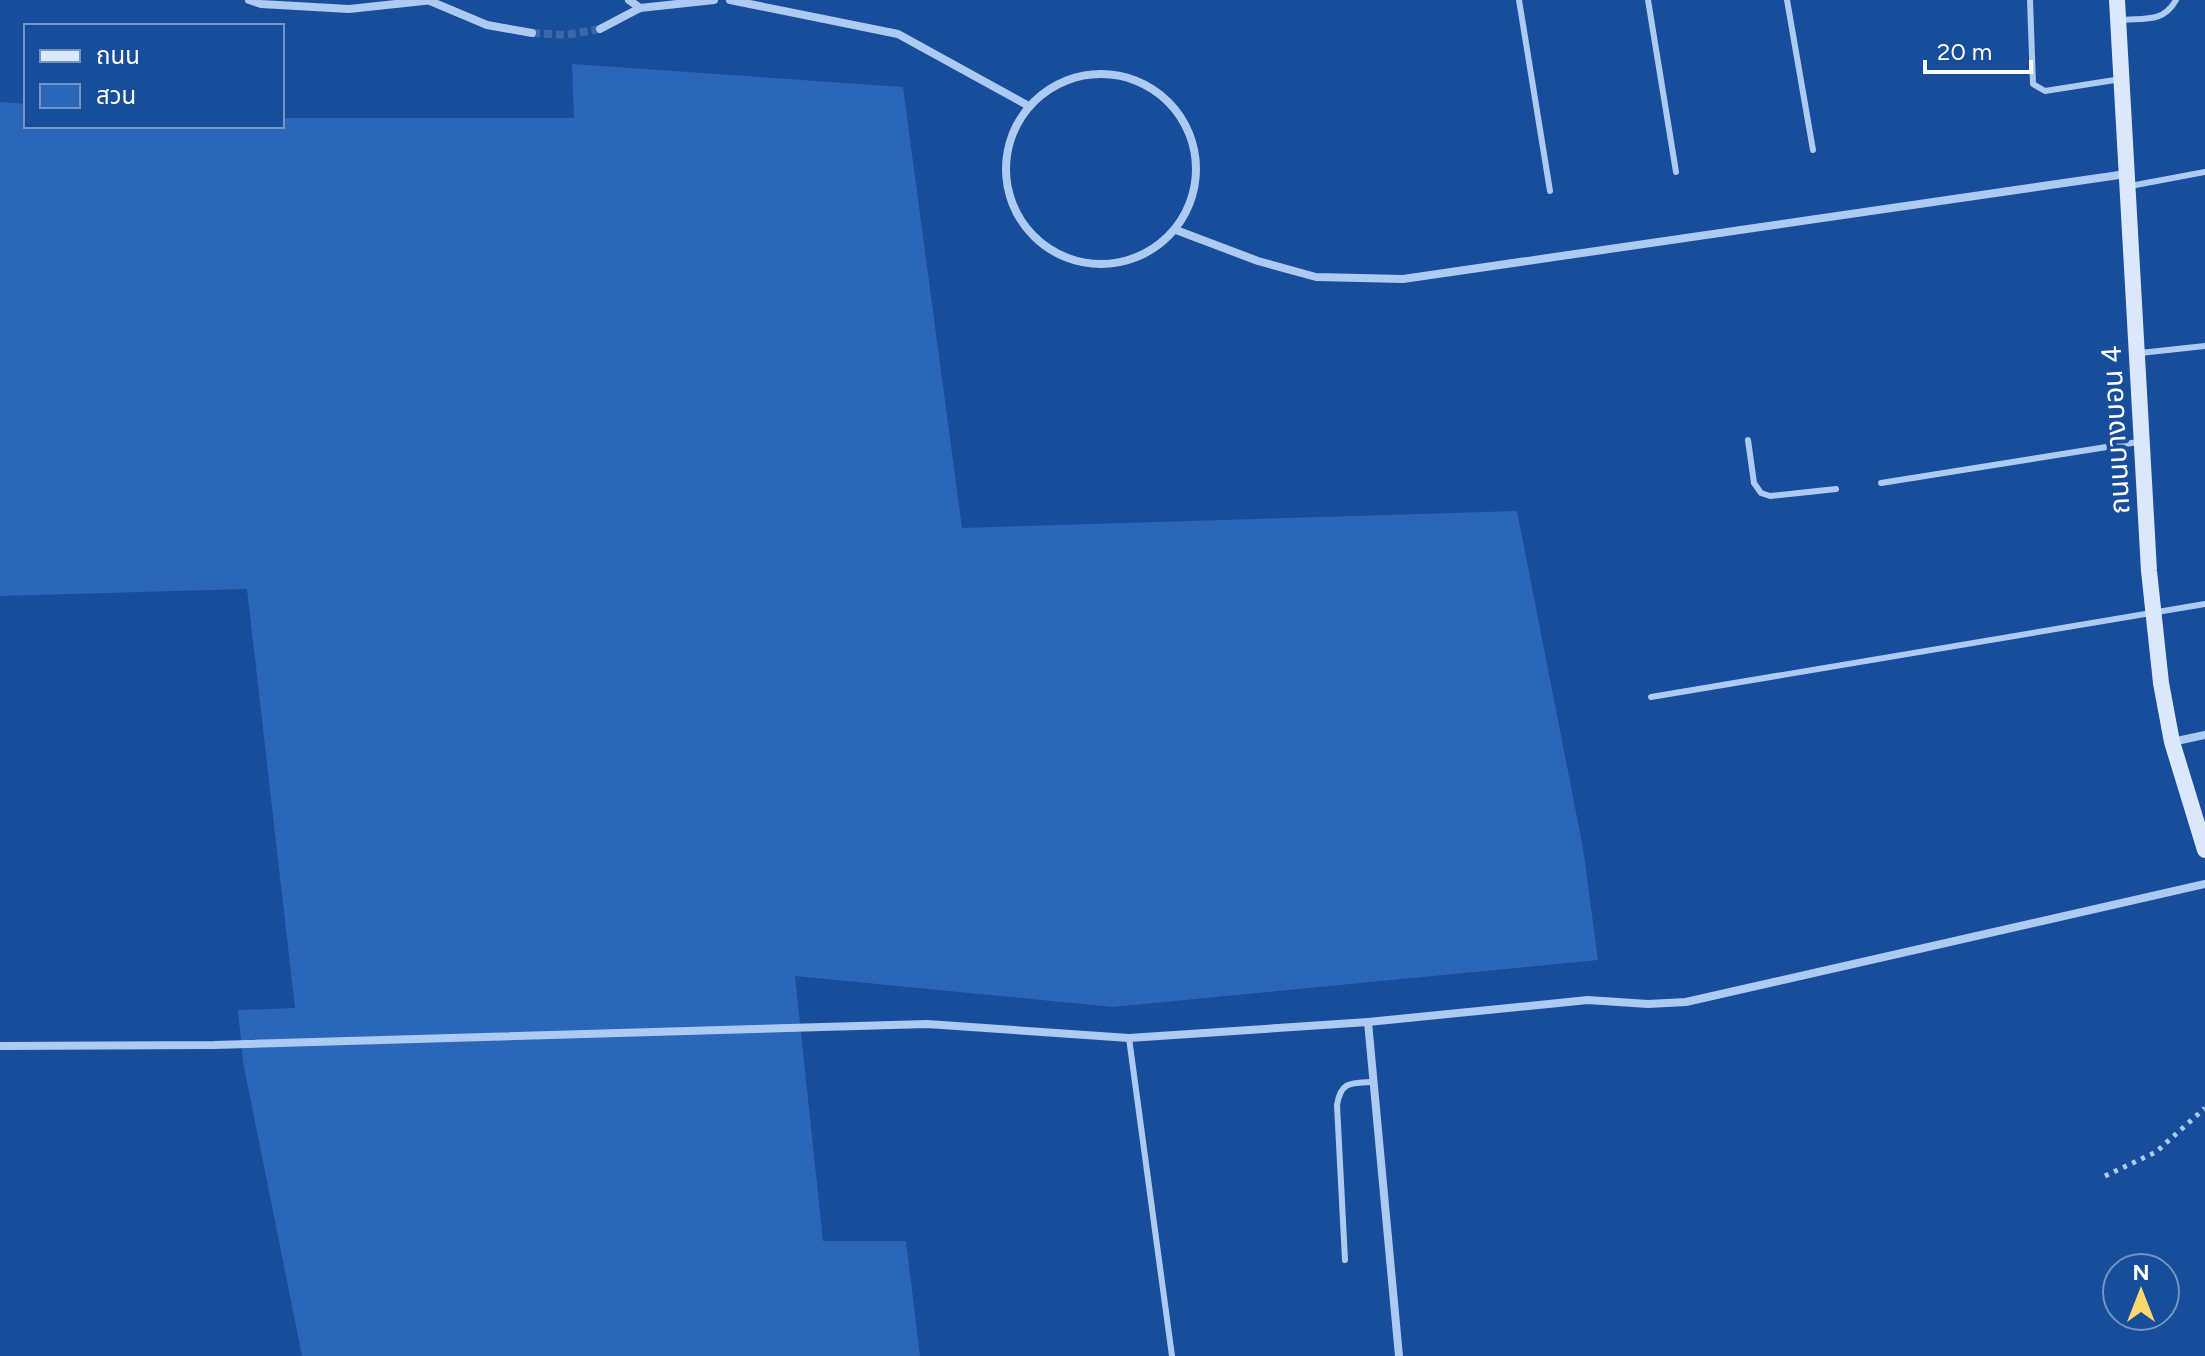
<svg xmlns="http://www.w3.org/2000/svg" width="2205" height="1356" viewBox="0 0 2205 1356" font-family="Figtree,'Noto Sans Thai',sans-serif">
<rect width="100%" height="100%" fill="#174d9a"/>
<path fill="#2a67b8" d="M572 64 903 87 962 528 1517 511 1583 848 1598 960 1113 1007 795 976 823 1241H906L920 1356H302L243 1062 238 1010 295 1008 247 589 0 596V102L26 104V126H282V118H574Z"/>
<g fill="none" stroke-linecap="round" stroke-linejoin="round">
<path stroke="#3a68a9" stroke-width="8" stroke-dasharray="8 4" stroke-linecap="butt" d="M532 33 566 35 600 29"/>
<path stroke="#accaf2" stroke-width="5" stroke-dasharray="4 6" stroke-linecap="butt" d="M2105 1176 2156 1152 2205 1108"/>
<g stroke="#accaf2" stroke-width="6">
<path d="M1519 0 1550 191"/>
<path d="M1648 0 1676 172"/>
<path d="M1787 0 1813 150"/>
<path d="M2030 0 2033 84 2045 91 2121 79"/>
<path d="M2121 20C2145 18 2163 23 2176 0"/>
<path d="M2130 186 2205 172"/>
<path d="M2140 353 2205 346"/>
<path d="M1748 440 1754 483 1761 493 1770 496 1836 489"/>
<path d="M1881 483 2138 442"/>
<path d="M1651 697 2205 604"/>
<path d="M1129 1038 1172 1356"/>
<path d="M1345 1260 1337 1105C1341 1081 1351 1083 1372 1082"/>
</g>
<g stroke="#accaf2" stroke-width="8">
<path d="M249 0 261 4 349 9 433 0"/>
<path d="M629 0 640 8"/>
<path d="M730 0 898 34 1027 105"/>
<path d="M430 1 487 25 532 33"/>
<path d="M600 29 640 8 714 0"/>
<circle cx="1101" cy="169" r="95"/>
<path d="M1176 230 1258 261 1316 277 1403 279 2126 174"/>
<path d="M2172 742 2205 735"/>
<path d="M1368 1022 1399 1356"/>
<path d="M0 1046 214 1045 927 1024 1129 1038 1368 1022 1588 1000 1648 1004 1686 1002 2205 884"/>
</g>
<path stroke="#dbe8fc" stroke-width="16" d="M2117 0 2149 571 2161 683 2172 742 2205 850"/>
</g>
<g text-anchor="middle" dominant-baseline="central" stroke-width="8" stroke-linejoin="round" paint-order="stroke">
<g font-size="28" fill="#fff" stroke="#174d9a">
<text transform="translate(2115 430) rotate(-93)">ถนนบางบอน 4</text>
</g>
</g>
<rect x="24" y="24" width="260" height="104" fill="#174d9a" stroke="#7494c2" stroke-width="2"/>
<rect x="40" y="50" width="40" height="12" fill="#dbe8fc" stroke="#7494c2" stroke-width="2"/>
<text x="96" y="64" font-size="24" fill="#ffffff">ถนน</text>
<rect x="40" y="84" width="40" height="24" fill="#2a67b8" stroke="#7494c2" stroke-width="2"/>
<text x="96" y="104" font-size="24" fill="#ffffff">สวน</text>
<g transform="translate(2141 1292)"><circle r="38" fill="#174d9a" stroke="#7494c2" stroke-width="2"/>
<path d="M0-6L14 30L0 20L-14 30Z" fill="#ffd86d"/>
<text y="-12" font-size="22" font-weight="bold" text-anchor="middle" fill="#ffffff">N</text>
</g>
<path d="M1925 60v12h106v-12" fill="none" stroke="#ffffff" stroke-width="4"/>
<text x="1937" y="60" font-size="24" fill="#ffffff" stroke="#174d9a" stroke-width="6" paint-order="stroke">20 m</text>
</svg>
